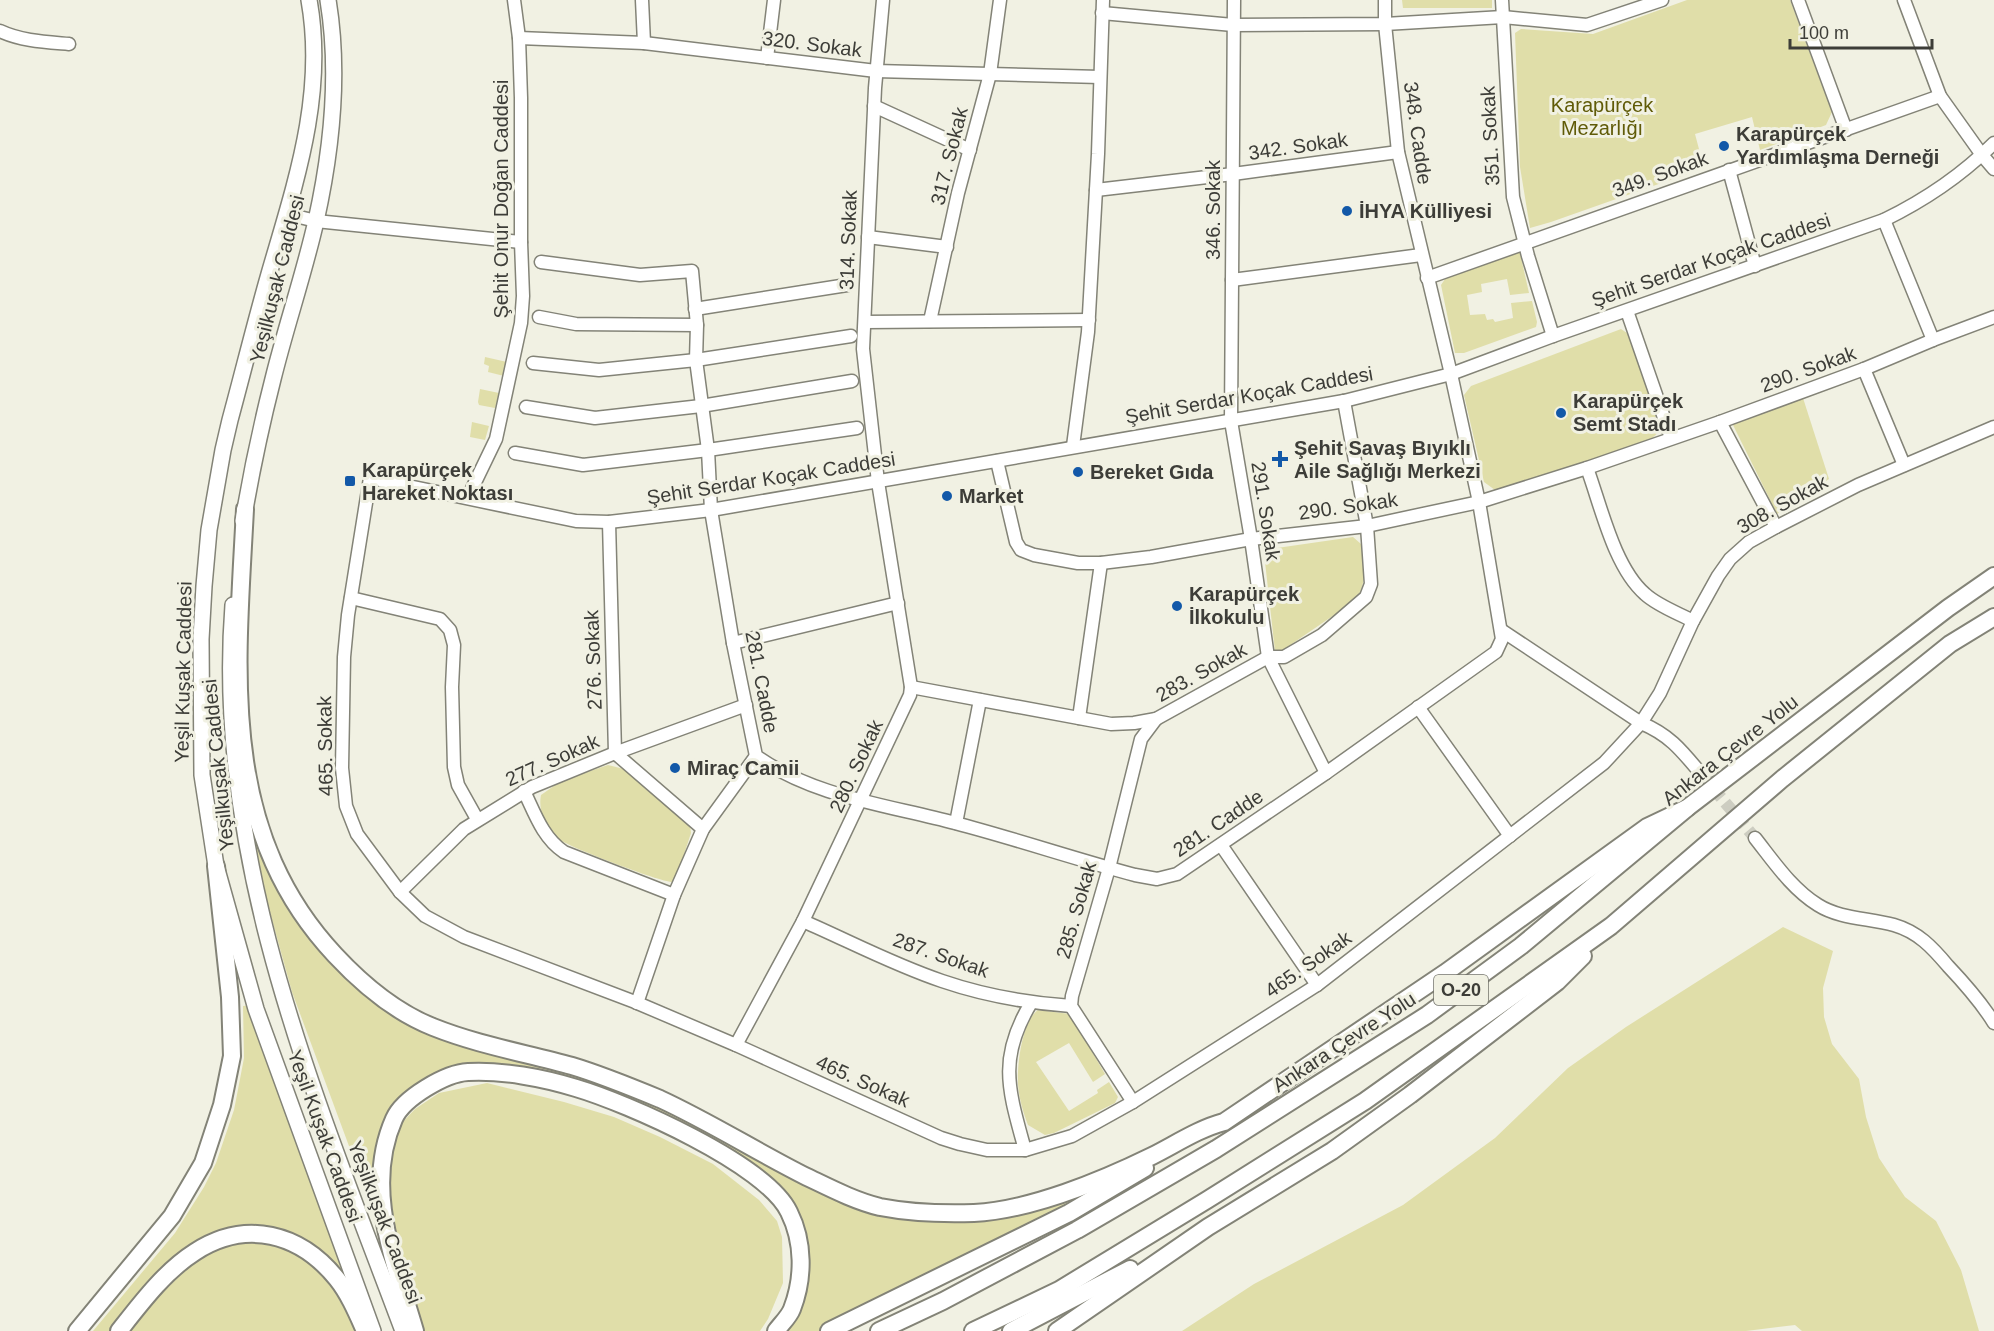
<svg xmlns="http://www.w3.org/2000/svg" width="1994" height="1331" viewBox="0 0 1994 1331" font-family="Arial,sans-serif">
<rect width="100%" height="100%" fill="#f1f1e3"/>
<g fill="#e0dea9">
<path d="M1402 0H1492V8H1403Z"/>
<path d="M1687 0H1790L1832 112 1826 125 1760 150 1752 117 1695 134 1704 168 1551 222 1530 228 1520 167 1515 33 1521 29 1593 34Z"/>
<path d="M1517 252 1520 253 1529 293 1510 295 1507 279 1481 284 1482 292 1467 295 1470 315 1485 314 1487 320 1493 319 1495 322 1513 318 1511 303 1532 301 1537 322 1536 327 1464 353H1455L1441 285 1447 276Z"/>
<path d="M1621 329 1630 335 1660 431 1649 441 1495 490 1484 482 1464 395 1471 386Z"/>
<path d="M485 357 507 362 504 376 488 372 489 366 484 364Z"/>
<path d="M480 389 499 393 495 408 479 405 478 402Z"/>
<path d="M1803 398 1829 479 1777 514 1732 423Z"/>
<path d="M472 422 489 426 485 440 470 437Z"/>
<path d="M1353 537 1361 544C1364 566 1368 580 1356 600L1280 652 1275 651 1264 553 1270 549Z"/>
<path d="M608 765 624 769 690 825 691 833 676 879 672 882C660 882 563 845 555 837 545 827 538 809 541 795L561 781Z"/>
<path d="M261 836 293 912 393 1012 640 1092 771 1162 911 1215 1078 1195 1081 1203 822 1331H786L802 1223 790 1199 774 1182 663 1115 465 1067 392 1114 377 1189 366 1192 292 992 266 898 253 838Z"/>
<path d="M1783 927 1833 951 1823 988 1824 1017 1832 1044 1859 1079 1866 1117 1879 1158 1905 1197 1936 1221 1961 1270 1979 1331H1802L1795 1325 1746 1331H1182L1254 1284 1403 1205 1495 1138 1568 1068 1626 1027Z"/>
<path d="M253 1005 350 1274 341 1276C338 1268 333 1264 327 1258 302 1232 273 1231 239 1228L126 1309 110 1331H93L175 1233 204 1187 216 1163 234 1110 240 1079 244 1058 243 1006Z"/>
<path d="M1038 1010 1070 1014 1105 1074 1093 1082 1069 1043 1036 1062 1069 1111 1098 1093 1097 1090 1109 1082 1118 1097 1115 1103 1054 1133 1045 1135 1028 1125C1023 1112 1019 1098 1018 1084 1017 1065 1022 1021 1038 1010Z"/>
<path d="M487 1083 564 1102 614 1117 660 1137 713 1164 759 1200 777 1221 782 1237 783 1283 768 1319 760 1331H424L387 1221 383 1181 397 1128 415 1109 439 1093Z"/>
<path d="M231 1242C303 1242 326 1269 356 1331H131L153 1302 205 1251Z"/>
</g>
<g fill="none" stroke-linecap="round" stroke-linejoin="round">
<path stroke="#cdcdc1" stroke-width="12" stroke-dasharray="12 6" stroke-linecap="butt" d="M1702 775 1755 838"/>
<defs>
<g id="minor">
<path d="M642 0 644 43"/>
<path d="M1234 0 1231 421 1251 539 1268 657 1326 773"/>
<path d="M1502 0 1513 197 1528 256 1553 336"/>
<path d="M1798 0 1846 130"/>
<path d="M1904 0 1940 96 1982 155 1994 169"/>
<path d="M1102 13 1233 25 1385 24 1503 17 1587 25 1662 0"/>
<path d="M0 31C21 41 46 42 69 44"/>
<path d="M519 38 644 43 876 71 1100 77"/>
<path d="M767 58 774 0"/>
<path d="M874 106 970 150"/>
<path d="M1994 143C1962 175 1925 200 1884 220L1553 336 1451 374 1344 401 711 510 609 522 576 521 370 478 348 615 344 657 342 768 346 806 357 834 400 892 425 916 464 937 635 1002 736 1045 941 1138 960 1144 987 1150H1025L1072 1136 1133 1102 1317 985 1604 763 1641 723 1660 693 1693 621 1718 576 1730 559 1749 542 1776 527 1858 485 1994 427"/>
<path d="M1729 170 1755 266"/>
<path d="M1096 190 1233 174 1398 152"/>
<path d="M287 214 316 221 521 242"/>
<path d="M1884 220 1933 340"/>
<path d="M868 237 947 247"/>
<path d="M541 262 640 275 692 271 697 325 696 360 708 450 711 510 733 643 756 756C814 797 888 805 955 823 1016 839 1075 859 1135 875L1157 879 1177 874 1326 773 1496 652 1502 639 1479 502 1451 374 1398 152 1385 24V0"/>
<path d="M1427 278 1940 96"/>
<path d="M1232 280 1421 255"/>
<path d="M695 309 847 285"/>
<path d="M1627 311 1671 438"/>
<path d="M539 317 576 324 697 325"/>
<path d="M930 321 958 193 990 74 1000 0"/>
<path d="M865 322 1089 320"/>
<path d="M533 363 599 370 696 360 851 336"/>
<path d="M1864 369 1904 465"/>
<path d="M526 407 595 418 701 406 852 381"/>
<path d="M1720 422 1776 527"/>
<path d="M1073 446 1088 332 1098 154 1103 0"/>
<path d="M515 453 583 465 708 450 857 428"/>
<path d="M997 461 1016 542 1021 550 1034 555 1078 563H1101L1151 557 1251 539 1367 526 1479 502 1587 468 1720 422 1864 369 1933 340 1994 317"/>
<path d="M1587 468C1601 506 1614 567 1645 594 1658 606 1678 613 1693 621"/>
<path d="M468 497 496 439 521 323 523 296 521 242V98L519 38 514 0"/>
<path d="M609 522 615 753 703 829"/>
<path d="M351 598 440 619 450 630 454 645 452 687 454 767 458 785 477 819"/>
<path d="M1501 630 1641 723C1670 735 1682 751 1702 775"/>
<path d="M733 643 898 603"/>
<path d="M911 687 1111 724 1134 723 1156 719 1268 657H1284L1322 635 1366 597 1371 584 1367 526 1344 401"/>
<path d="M1418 707 1510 836"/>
<path d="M1079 718 1101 563"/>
<path d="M524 791C535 814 543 838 564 852L674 895"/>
<path d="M956 823 980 700"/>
<path d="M1755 838C1774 862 1792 889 1818 905 1840 919 1869 918 1894 925 1918 932 1932 947 1948 966 1965 984 1981 1002 1994 1023"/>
<path d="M1221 845 1317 985"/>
<path d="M400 892 464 829 532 787 615 753 746 705"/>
<path d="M803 921C849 941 894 965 942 981 983 995 1028 1003 1071 1006"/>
<path d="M637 1003 674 895 703 829 756 756"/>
<path d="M736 1045 803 921 910 695 911 687 878 482 863 349 875 88 883 0"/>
<path d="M1133 1102 1071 1006 1072 996 1109 868 1141 739 1156 719"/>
<path d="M1025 1150C1009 1091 997 1059 1031 1003"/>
</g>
<g id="major">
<path d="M309 0C326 95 295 184 269 274 255 323 243 372 230 420L223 450 209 530 204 586 201 639 202 775 216 866 256 1009 373 1331"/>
<path d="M243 521C251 474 261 426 273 379 286 326 304 274 316 221 332 149 340 73 328 0"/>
<path d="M233 605C213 860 316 1098 403 1331"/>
</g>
<g id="highway">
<path d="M245 509C237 667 217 829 335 955 362 984 395 1012 433 1027 478 1045 525 1053 572 1066 602 1075 631 1087 660 1099 710 1122 757 1152 807 1177 830 1188 855 1201 880 1207 911 1213 943 1214 974 1213 1030 1210 1101 1181 1152 1156 1176 1144 1198 1129 1224 1122L1445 973 1647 827 1687 808"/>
<path d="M77 1331 172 1216 203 1163 222 1105 232 1056 230 997 216 866"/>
<path d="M119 1331C141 1303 165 1271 195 1252 246 1219 300 1233 337 1279 349 1294 357 1313 365 1331"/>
<path d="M415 1331C395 1262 363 1189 394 1119 403 1098 446 1073 468 1072 501 1070 544 1078 576 1088 627 1103 766 1164 789 1212 804 1242 804 1278 792 1309 789 1317 781 1324 776 1331"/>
<path d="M829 1331 1069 1213 1145 1168"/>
<path d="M879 1331 943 1301 1077 1230 1216 1149 1427 1015 1521 946 1687 808 1948 608 1994 576"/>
<path d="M973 1331 1059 1290 1207 1200 1365 1101 1611 926 1782 779 1950 644 1994 617"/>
<path d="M1011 1331 1130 1269"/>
<path d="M1057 1331 1208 1227 1332 1151 1410 1095 1557 982 1583 956"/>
</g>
</defs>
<use href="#minor" stroke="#838377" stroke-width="15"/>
<use href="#major" stroke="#838377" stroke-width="18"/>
<use href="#highway" stroke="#838377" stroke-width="20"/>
<use href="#minor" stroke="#fff" stroke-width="12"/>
<use href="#major" stroke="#fff" stroke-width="15"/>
<use href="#highway" stroke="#fff" stroke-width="16"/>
</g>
<g fill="#1258a8" stroke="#f1f1e3" stroke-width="2">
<circle cx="1724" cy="146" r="6"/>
<circle cx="1347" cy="211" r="6"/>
<circle cx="1561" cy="413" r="6"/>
<path d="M1277 450h6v6h6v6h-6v6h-6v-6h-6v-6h6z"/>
<circle cx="1078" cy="472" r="6"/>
<rect x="344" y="475" width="12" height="12" rx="3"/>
<circle cx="947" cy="496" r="6"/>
<circle cx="1177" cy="606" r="6"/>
<circle cx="675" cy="768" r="6"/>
</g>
<g text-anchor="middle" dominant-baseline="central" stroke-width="6" stroke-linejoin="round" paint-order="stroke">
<rect fill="#f1f1e3" stroke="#73736b" stroke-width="1.5" x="1434" y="975" width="54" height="30" rx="4.5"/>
<g font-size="18" font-weight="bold" fill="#3d3d38">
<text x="1461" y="990">O-20</text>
</g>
<g font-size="20" fill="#3d3d38" stroke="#f1f1e3">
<text transform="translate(812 44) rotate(7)">320. Sokak</text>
<text transform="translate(1418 133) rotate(82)">348. Cadde</text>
<text transform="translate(1490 136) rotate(-93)">351. Sokak</text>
<text transform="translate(1298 146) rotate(-8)">342. Sokak</text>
<text transform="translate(949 156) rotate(-76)">317. Sokak</text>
<text transform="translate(1660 174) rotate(-20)">349. Sokak</text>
<text transform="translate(501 199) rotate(-90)">Şehit Onur Doğan Caddesi</text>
<text transform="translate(1213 210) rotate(-90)">346. Sokak</text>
<text transform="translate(848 240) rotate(-88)">314. Sokak</text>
<text transform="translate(1711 260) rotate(-19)">Şehit Serdar Koçak Caddesi</text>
<text transform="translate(277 279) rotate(-76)">Yeşilkuşak Caddesi</text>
<text transform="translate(1808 369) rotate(-20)">290. Sokak</text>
<text transform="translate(1249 395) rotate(-10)">Şehit Serdar Koçak Caddesi</text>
<text transform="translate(771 478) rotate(-9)">Şehit Serdar Koçak Caddesi</text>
<text transform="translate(1782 504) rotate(-29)">308. Sokak</text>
<text transform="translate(1348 506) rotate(-8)">290. Sokak</text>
<text transform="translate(1266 511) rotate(81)">291. Sokak</text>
<text transform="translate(593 660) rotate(-92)">276. Sokak</text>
<text transform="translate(183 672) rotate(-89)">Yeşil Kuşak Caddesi</text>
<text transform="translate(1201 672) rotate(-29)">283. Sokak</text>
<text transform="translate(762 682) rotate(79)">281. Cadde</text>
<text transform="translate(325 746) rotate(-91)">465. Sokak</text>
<text transform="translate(1730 750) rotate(-38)">Ankara Çevre Yolu</text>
<text transform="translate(552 760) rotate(-24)">277. Sokak</text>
<text transform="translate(218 765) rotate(-96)">Yeşilkuşak Caddesi</text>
<text transform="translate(856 766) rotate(-65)">280. Sokak</text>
<text transform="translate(1218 823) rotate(-34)">281. Cadde</text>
<text transform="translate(1076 910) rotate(-74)">285. Sokak</text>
<text transform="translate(941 955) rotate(19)">287. Sokak</text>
<text transform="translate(1308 964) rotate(-35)">465. Sokak</text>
<text transform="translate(1344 1042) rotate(-33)">Ankara Çevre Yolu</text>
<text transform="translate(863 1081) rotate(24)">465. Sokak</text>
<text transform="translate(325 1136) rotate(70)">Yeşil Kuşak Caddesi</text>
<text transform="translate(385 1222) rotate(69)">Yeşilkuşak Caddesi</text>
</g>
<g font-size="20" fill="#605b08" stroke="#f1f1e3">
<text x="1602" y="105">Karapürçek<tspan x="1602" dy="23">Mezarlığı</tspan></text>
</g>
<g font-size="20" font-weight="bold" fill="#3d3d38" stroke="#f1f1e3" text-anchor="start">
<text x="1736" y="134">Karapürçek<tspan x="1736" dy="23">Yardımlaşma Derneği</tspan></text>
<text x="1359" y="211">İHYA Külliyesi</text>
<text x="1573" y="401">Karapürçek<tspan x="1573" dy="23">Semt Stadı</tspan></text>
<text x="1294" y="448">Şehit Savaş Bıyıklı<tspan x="1294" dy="23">Aile Sağlığı Merkezi</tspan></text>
<text x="362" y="470">Karapürçek<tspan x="362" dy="23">Hareket Noktası</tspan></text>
<text x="1090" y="472">Bereket Gıda</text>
<text x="959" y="496">Market</text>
<text x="1189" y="594">Karapürçek<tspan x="1189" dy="23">İlkokulu</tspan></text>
<text x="687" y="768">Miraç Camii</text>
</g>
</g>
<path d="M1790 39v9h142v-9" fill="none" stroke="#3d3d38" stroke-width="3"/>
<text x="1799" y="39" font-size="18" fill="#3d3d38" stroke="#f1f1e3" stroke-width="4.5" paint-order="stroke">100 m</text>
</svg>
